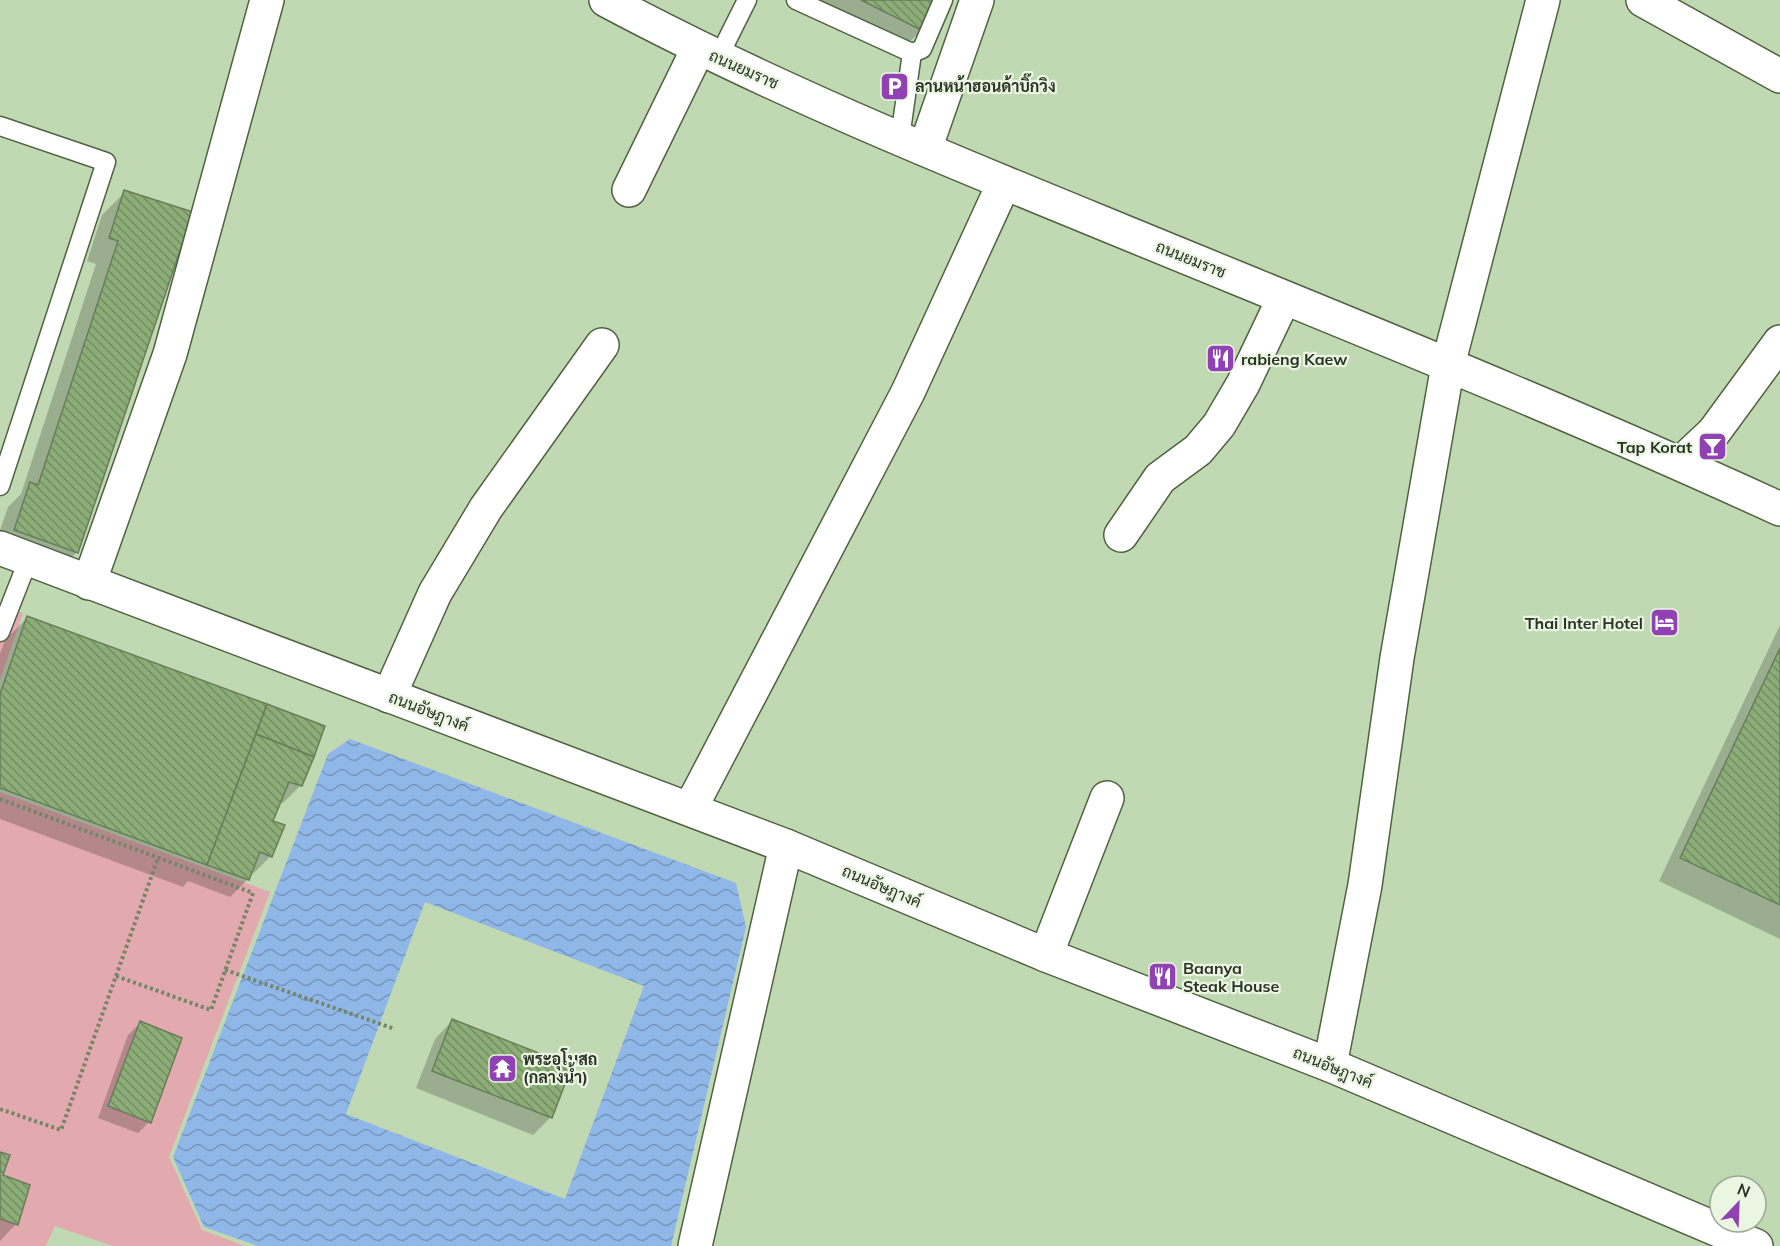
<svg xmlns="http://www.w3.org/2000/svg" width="1780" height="1246" viewBox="0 0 1780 1246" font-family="Mulish,Sarabun,sans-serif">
<defs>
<pattern id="water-waves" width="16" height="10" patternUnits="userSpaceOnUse" patternTransform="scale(1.5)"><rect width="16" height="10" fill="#8fb7e8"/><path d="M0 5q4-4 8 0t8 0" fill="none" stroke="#7595bc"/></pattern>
<pattern id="building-back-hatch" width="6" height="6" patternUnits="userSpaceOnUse" patternTransform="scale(1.5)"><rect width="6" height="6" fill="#8cad77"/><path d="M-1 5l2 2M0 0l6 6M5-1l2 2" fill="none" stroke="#738d61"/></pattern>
</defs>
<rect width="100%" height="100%" fill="#c1d9b3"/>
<g fill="#e2a9ae">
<path d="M0 604 23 613 0 680Z"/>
<path d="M0 792 270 892 169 1157 202 1230 245 1246H113L55 1226 46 1246H0Z"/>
</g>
<path fill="url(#water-waves)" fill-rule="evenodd" d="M350 739 736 883 746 927 671 1246H258L204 1227 173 1157 328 754ZM425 902 644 986 565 1199 346 1114Z"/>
<g fill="#0003">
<path d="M809 0H934L922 30 904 47Z"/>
<path d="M125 192 77 552 54 575 0 556V530L8 507 21 494 96 264 87 261 102 215Z"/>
<path d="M28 617 323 727 300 786 283 803 279 802 271 822V856L254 873 250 872 248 879 230 897 188 881 183 887 0 819V654L5 640Z"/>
<path d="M1780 625V939L1659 881Z"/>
<path d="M452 1021 551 1117 533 1135 416 1088 435 1039Z"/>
<path d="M140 1023 149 1122 138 1133 98 1118 128 1035Z"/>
<path d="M0 1153 1 1176 28 1186 16 1224 0 1241Z"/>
</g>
<g fill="url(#building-back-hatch)" stroke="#687e5b" stroke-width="1.5">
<path d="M861 0H935L923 31Z"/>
<path d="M124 190 193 212 78 553 14 530 30 482 38 485 118 241 109 238Z"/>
<path d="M27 616 267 704 207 865 0 788V694Z"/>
<path d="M1780 648V905L1680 858Z"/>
<path d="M267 704 325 726 314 757 256 734Z"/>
<path d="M256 734 314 757 302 786 289 782 273 821 285 825 272 857 260 852 249 880 207 865Z"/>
<path d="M452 1019 572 1066 552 1118 432 1071Z"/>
<path d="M140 1021 182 1038 151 1123 108 1106Z"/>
<path d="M0 1152 10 1155 3 1175 30 1185 18 1225 0 1219Z"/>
</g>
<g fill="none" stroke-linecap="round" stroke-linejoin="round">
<defs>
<g id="service">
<path d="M796 0 912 53 900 138"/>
<path d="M912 53 922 49 943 0"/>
<path d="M718 58 747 0"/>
<path d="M0 126 106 162 0 486"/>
<path d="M0 632 29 558"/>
</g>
<g id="minor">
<path d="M1643 0 1780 76"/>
<path d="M925 149 977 0"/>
<path d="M629 190 698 49"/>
<path d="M1681 463 1714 432 1780 342"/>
<path d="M1121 535 1160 478 1198 450 1219 425 1243 384 1284 298"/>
<path d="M89 583 170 354 267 0"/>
<path d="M389 696 435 593 486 508 602 345"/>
<path d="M690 809 908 392 1004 183"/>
<path d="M1046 955 1107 798"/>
<path d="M1330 1065 1365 885 1397 658 1448 365 1543 0"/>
<path d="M695 1246 786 846"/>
</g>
<path id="tertiary" d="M606 0C767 86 936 155 1105 224 1331 317 1558 407 1780 509"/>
<path id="secondary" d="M0 548 786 846 1046 955 1330 1065 1756 1246"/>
</defs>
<use href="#service" stroke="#4e6341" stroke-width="21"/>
<use href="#minor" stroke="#4e6341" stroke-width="36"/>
<use href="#tertiary" stroke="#4e6341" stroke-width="36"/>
<use href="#secondary" stroke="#4e6341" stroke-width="36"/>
<g stroke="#74856a" stroke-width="4" stroke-dasharray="3 3" stroke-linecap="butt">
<path d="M0 799 253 893 211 1010 116 976 61 1130 0 1109"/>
<path d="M225 970 395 1029"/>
<path d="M116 976 158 858"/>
</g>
<use href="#service" stroke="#fff" stroke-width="18"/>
<use href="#minor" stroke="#fff" stroke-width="33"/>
<use href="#tertiary" stroke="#fff" stroke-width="33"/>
<use href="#secondary" stroke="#fff" stroke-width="33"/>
</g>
<defs>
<symbol id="parking-square" viewBox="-11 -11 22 22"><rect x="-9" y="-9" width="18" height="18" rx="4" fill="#9042b3" stroke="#eaf6e2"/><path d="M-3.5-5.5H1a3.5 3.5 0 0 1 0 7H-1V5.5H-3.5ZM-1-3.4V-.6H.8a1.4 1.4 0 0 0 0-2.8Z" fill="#fff"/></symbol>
<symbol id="restaurant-square" viewBox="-11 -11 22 22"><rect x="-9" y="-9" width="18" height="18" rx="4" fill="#9042b3" stroke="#eaf6e2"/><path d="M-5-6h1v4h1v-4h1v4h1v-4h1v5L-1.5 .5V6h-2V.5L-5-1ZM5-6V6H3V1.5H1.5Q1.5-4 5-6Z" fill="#fff"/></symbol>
<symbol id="bar-square" viewBox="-11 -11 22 22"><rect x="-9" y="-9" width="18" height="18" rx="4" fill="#9042b3" stroke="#eaf6e2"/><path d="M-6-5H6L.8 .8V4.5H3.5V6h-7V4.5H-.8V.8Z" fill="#fff"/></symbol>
<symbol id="hotel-square" viewBox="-11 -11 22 22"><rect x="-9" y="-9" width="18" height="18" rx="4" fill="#9042b3" stroke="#eaf6e2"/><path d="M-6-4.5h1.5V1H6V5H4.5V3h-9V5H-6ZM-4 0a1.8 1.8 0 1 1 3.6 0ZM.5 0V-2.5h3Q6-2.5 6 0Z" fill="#fff"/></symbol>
<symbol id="temple-square" viewBox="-11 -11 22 22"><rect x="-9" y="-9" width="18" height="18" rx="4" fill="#9042b3" stroke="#eaf6e2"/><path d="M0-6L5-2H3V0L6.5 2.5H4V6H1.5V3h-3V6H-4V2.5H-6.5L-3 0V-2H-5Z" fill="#fff"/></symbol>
</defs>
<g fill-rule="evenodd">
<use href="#parking-square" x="878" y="70" width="33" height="33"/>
<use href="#restaurant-square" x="1204" y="342" width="33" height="33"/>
<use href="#bar-square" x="1696" y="430" width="33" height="33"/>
<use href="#hotel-square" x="1648" y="606" width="33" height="33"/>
<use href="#restaurant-square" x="1146" y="960" width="33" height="33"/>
<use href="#temple-square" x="486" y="1052" width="33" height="33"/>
</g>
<g text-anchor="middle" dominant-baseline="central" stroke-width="4.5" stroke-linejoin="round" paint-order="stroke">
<g font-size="16" fill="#2a3324" stroke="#eaf6e2">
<text transform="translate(744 69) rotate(24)">ถนนยมราช</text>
<text transform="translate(1191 259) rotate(22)">ถนนยมราช</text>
<text transform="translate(429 711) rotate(21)">ถนนอัษฎางค์</text>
<text transform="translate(882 886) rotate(23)">ถนนอัษฎางค์</text>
<text transform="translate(1333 1067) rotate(22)">ถนนอัษฎางค์</text>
</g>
<g font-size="16" font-weight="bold" fill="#2a3324" stroke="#eaf6e2" text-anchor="start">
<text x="915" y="86">ลานหน้าฮอนด้าบิ๊กวิง</text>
<text x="1241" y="359">rabieng Kaew</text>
<text x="1692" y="447" text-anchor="end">Tap Korat</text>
<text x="1643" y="623" text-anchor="end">Thai Inter Hotel</text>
<text x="1183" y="968">Baanya<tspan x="1183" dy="18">Steak House</tspan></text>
<text x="523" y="1059">พระอุโบสถ<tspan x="523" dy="18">(กลางน้ำ)</tspan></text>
</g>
</g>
<g transform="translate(1738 1204) rotate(23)"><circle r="28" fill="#eaf6e2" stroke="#9da896" stroke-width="1.5"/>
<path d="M0-4.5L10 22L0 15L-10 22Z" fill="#9042b3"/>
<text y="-9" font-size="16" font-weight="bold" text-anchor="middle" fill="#2a3324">N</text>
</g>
</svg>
